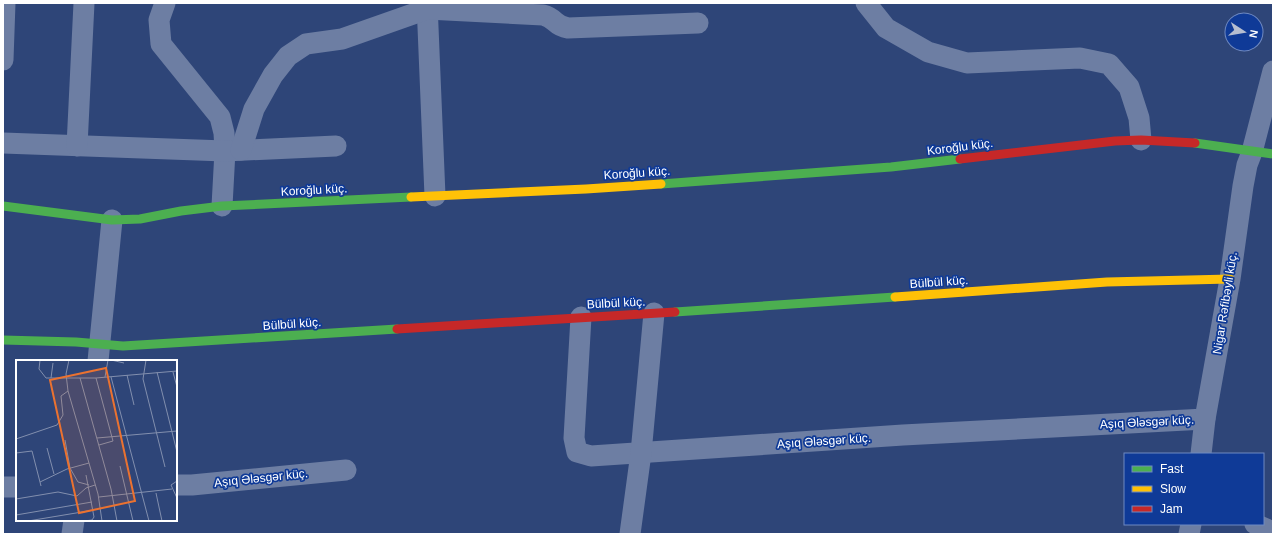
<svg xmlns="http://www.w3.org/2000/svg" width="1276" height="537" viewBox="0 0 1276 537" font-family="Arial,sans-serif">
<rect width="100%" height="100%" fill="#2e4578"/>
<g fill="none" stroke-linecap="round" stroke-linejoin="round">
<g stroke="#6d7ea3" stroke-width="21">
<path d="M165 3 159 20 161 44 220 117 224 133 225 151 222 206"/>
<path d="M427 3 435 196"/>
<path d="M866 3 886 28 928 52 967 63 1080 58 1109 64 1129 87 1139 118 1141 140"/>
<path d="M3 60 5 3"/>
<path d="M3 143 225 151 336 146"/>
<path d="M77 146 84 3"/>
<path d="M241 150 254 109 273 75 288 56 306 44 342 39 427 9 543 15C556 18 554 26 568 28L698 23"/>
<path d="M581 317 574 438 577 452 591 456 903 435 1205 419"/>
<path d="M98 361 112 220"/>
<path d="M1201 454 1205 419 1230 279 1243 186 1247 165 1252 152 1273 71"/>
<path d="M176 485H192L346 470"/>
<path d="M3 487H17"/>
<path d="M1255 524 1273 532"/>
<path d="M72 534 74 520"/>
<path d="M630 534 641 453 654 313"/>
<path d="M1189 534 1191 524"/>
</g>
<g stroke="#4caf50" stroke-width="9">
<path d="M1195 143 1273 154"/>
<path d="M661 184 891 167 960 159"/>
<path d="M3 206 112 220 140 219 181 211 222 206 411 197"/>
<path d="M675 312 895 297"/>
<path d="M3 340 76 342 123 346 397 329"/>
</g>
<g stroke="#ffc107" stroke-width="9">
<path d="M411 197 586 189 661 184"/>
<path d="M895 297 1107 282 1230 279"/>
</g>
<g stroke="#c62828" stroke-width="9">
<path d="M960 159 1115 141 1141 140 1195 143"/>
<path d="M397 329 675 312"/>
</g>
</g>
<g text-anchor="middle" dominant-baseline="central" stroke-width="3.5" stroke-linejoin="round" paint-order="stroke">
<g font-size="12" fill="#fff" stroke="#0f3a97">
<text transform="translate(960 147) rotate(-7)">Koroğlu küç.</text>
<text transform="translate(637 173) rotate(-4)">Koroğlu küç.</text>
<text transform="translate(314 190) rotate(-3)">Koroğlu küç.</text>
<text transform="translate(939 282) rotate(-4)">Bülbül küç.</text>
<text transform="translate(616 303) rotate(-3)">Bülbül küç.</text>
<text transform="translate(1225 303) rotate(-81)">Nigar Rəfibəyli küç.</text>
<text transform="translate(292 324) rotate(-4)">Bülbül küç.</text>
<text transform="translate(1147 422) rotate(-3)">Aşıq Ələsgər küç.</text>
<text transform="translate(824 441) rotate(-4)">Aşıq Ələsgər küç.</text>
<text transform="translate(261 478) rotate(-6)">Aşıq Ələsgər küç.</text>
</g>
</g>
<g transform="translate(16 360)">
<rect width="161" height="161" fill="#2e4578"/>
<path fill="none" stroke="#828fae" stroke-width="1" d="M24 0 23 9 30 18H80L161 11M53 0 50 14 52 31 82 134 86 161M95 0 108 3M130 0 127 19 149 107M141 12 161 92M157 12 161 27M111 15 118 45M89 17 92 0M95 17 133 161M35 18 37 3M64 18 95 129 101 161M80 18 97 81 83 85M81 78 161 71M0 79 41 65 47 55 45 36 52 31M49 80 54 108 62 122 73 125M31 88 38 114M0 93 16 91 25 126M104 106 117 161M161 121 155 125 161 138M24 122 51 109 73 103M140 133 146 161M83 137 156 129M0 139 42 132 61 136 70 128 79 125M0 155 76 142M12 161 78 150M68 161 76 160 78 157 70 115"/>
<path fill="#eb7230" fill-opacity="0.15" stroke="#eb7230" stroke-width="2" d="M90 8 119 141 63 153 34 20Z"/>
<rect width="161" height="161" fill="none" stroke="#fff" stroke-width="2"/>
</g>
<rect width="1276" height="537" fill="none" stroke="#ffffff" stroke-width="8"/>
<rect x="1124" y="453" width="140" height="72" fill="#0f3a97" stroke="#6f89c1"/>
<rect x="1132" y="466" width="20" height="6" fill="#4caf50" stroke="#6f89c1"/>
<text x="1160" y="473" font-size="12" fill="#ffffff">Fast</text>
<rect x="1132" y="486" width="20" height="6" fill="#ffc107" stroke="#6f89c1"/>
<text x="1160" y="493" font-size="12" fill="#ffffff">Slow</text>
<rect x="1132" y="506" width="20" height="6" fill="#c62828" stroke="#6f89c1"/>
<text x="1160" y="513" font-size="12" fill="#ffffff">Jam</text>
<g transform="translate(1244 32) rotate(102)"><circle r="19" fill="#0f3a97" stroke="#6f89c1"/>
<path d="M0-3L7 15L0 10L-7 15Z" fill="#b6bed0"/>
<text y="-6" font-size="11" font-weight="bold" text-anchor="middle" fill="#ffffff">N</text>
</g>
</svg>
